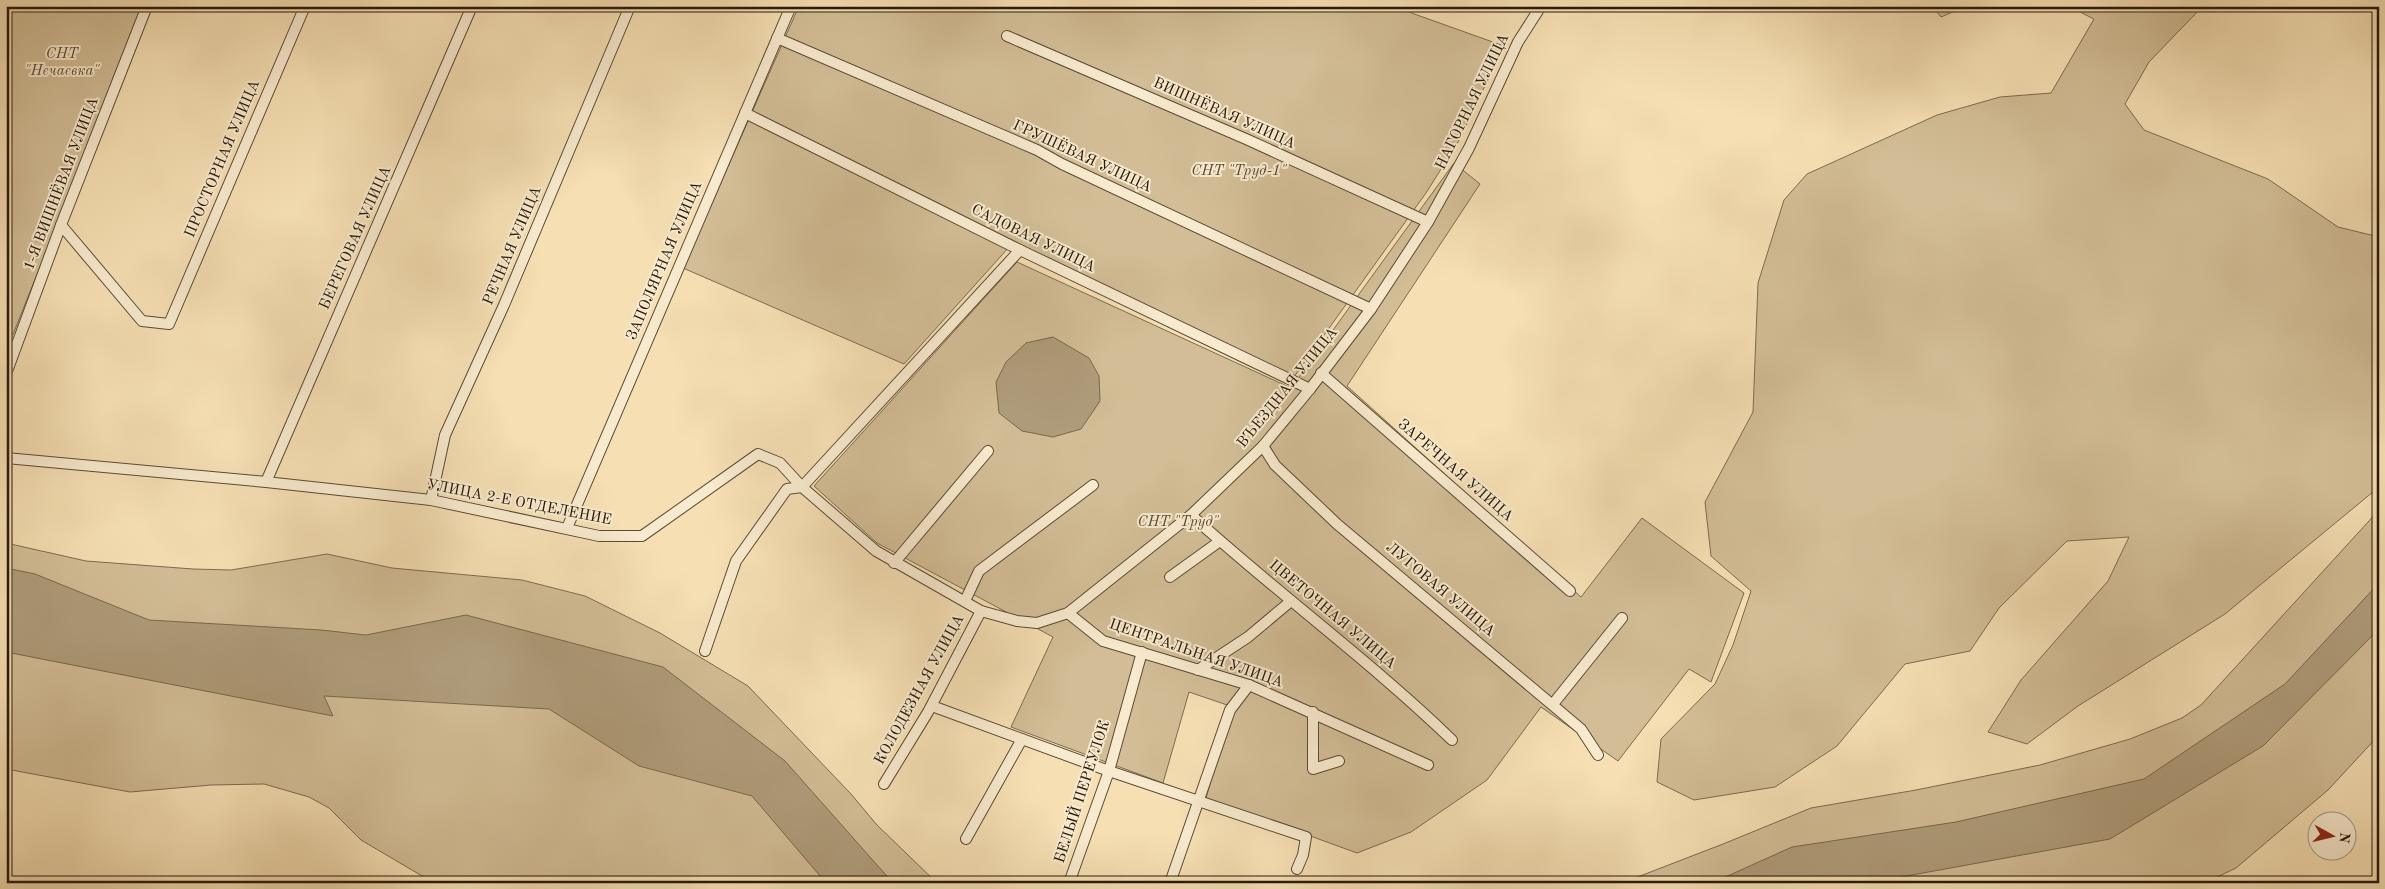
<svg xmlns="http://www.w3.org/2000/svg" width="2385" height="889" viewBox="0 0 2385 889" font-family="'Old Standard TT',serif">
<rect width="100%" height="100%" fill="#f5dfb3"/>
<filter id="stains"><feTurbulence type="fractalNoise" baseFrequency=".004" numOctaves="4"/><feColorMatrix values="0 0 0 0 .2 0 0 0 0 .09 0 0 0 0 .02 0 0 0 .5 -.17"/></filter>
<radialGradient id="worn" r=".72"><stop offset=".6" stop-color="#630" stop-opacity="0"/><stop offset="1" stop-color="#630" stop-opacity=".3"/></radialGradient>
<g fill="#d2bd96" stroke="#7d6b50">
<path d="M6 6H144L6 352Z"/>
<path d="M799 6H1392L1504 46 1458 142 1426 193 1294 377 1010 246 904 364 683 268Z"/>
<path d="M1932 6H1967L1941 17Z"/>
<path d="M2068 6H2203L2149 62 2125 104 2144 130 2268 179 2338 227 2379 237V487L2225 614 2078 706 2027 744 1988 732 2021 680 2108 581 2129 537 2067 541 1999 608 1970 651 1905 664 1837 746 1775 787 1694 800 1657 782 1661 739 1715 684 1733 645 1751 591 1711 556 1705 502 1753 412 1758 283 1784 200 1807 174 1937 115 2000 97 2051 93 2094 19Z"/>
<path d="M1454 163 1480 184 1347 386 1581 597 1642 518 1744 593 1711 682 1689 669 1618 761 1541 707 1487 780 1411 832 1357 853 1206 798 1233 707 1189 692 1163 783 1011 727 1053 637 877 543 814 486 1017 262 1291 388Z"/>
<path d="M2379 510V735L2328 790 2236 868 2205 883H1622L1723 844 1811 808 1916 790 2040 765 2130 739 2182 718 2201 705Z"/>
<path d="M6 543 86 561 193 569 231 570 327 554 392 568 522 580 585 596 660 633 748 686 851 794 877 825 937 883H434L361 840 329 808 309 797 264 784 211 785 130 792 6 769Z"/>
</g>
<g fill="#af9c7a" stroke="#79684e">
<path d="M1053 337 1089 358 1099 376 1100 401 1081 429 1053 437 1022 431 999 413 996 382 1006 362 1026 343Z"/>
<path d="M6 568 35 574 149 620 321 630 366 635 466 615 663 667 785 761 893 883H826L752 796 639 766 549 709 324 696 333 716 6 652Z"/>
<path d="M2379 583V629L2263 746 2110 839 1868 883H1712L1792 847 1956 822 2144 779 2285 684Z"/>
</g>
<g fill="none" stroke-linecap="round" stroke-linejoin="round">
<defs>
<g id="minor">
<path d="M1007 36 1246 139 1428 222"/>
<path d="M777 38 1037 150 1062 164 1371 309"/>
<path d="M745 113 1020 250 1310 389"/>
<path d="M61 225 142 321 169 324 305 6"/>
<path d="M1321 373 1570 591"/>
<path d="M6 374 61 225 147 6"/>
<path d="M1263 446 1275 465 1337 524 1581 729 1598 755"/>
<path d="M6 458 266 482 431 500 599 536H642L758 454 780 463 802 487 876 551 981 611 1017 621 1037 623 1068 613 1191 515 1263 446 1310 389 1371 309 1428 222 1469 148 1518 42 1541 6"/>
<path d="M266 482 472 6"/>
<path d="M431 500 445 435 504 305 630 6"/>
<path d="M1191 515C1276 592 1369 660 1452 740"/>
<path d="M567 528 791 6"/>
<path d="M894 563 988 451"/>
<path d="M1170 577 1220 541"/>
<path d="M965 601 979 571 1093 485"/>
<path d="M1068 613 1103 641 1249 685 1428 765"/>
<path d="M705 651 736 561 787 489 802 487 1020 250"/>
<path d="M1198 670 1248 637 1291 601"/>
<path d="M1553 704 1622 618"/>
<path d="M932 706 1109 771 1306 837 1303 855 1297 869"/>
<path d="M1313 712V769L1339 761"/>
<path d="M884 784 928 712 981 611"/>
<path d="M966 839 1022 739"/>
<path d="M1069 883 1109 771 1142 652"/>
<path d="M1170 883 1230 710 1249 685"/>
</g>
</defs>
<use href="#minor" stroke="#5b4a35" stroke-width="12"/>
<use href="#minor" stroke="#f8eace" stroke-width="10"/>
</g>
<g text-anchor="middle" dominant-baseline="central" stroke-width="4" stroke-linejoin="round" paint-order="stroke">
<g font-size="15" font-style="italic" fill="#5b4a35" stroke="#f8eace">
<text x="62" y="54">СНТ<tspan x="62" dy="17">"Нечаевка"</tspan></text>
<text x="1239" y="171">СНТ "Труд-1"</text>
<text x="1178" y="522">СНТ "Труд"</text>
</g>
<g font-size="15" fill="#28190b" stroke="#f8eace">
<text transform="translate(1473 102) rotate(-64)">НАГОРНАЯ УЛИЦА</text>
<text transform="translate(1224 114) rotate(24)">ВИШНЁВАЯ УЛИЦА</text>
<text transform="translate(1082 157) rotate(25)">ГРУШЁВАЯ УЛИЦА</text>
<text transform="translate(223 159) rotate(-67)">ПРОСТОРНАЯ УЛИЦА</text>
<text transform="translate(62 184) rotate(-69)">1-Я ВИШНЁВАЯ УЛИЦА</text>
<text transform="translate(356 238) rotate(-66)">БЕРЕГОВАЯ УЛИЦА</text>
<text transform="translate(1033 239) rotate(26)">САДОВАЯ УЛИЦА</text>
<text transform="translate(513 246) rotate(-67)">РЕЧНАЯ УЛИЦА</text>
<text transform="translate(665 261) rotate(-67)">ЗАПОЛЯРНАЯ УЛИЦА</text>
<text transform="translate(1288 388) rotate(-51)">ВЪЕЗДНАЯ УЛИЦА</text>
<text transform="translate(1455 471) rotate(41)">ЗАРЕЧНАЯ УЛИЦА</text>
<text transform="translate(519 503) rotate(11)">УЛИЦА 2-Е ОТДЕЛЕНИЕ</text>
<text transform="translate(1440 590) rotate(40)">ЛУГОВАЯ УЛИЦА</text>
<text transform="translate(1332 615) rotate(40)">ЦВЕТОЧНАЯ УЛИЦА</text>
<text transform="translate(1196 654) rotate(19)">ЦЕНТРАЛЬНАЯ УЛИЦА</text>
<text transform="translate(920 690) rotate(-61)">КОЛОДЕЗНАЯ УЛИЦА</text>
<text transform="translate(1083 792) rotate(-72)">БЕЛЫЙ ПЕРЕУЛОК</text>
</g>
</g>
<rect width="2385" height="889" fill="none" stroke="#f5dfb3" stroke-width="25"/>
<rect x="8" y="8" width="2370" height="874" fill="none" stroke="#28190b" stroke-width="2.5"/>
<rect x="12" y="12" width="2360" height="864" fill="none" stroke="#28190b"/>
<g transform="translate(2332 836) rotate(98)"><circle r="24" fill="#f8eace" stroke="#a59680"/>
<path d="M0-4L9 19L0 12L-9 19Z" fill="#8f2418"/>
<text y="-8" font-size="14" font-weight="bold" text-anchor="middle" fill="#28190b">N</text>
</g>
<rect width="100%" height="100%" filter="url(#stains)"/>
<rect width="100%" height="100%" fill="url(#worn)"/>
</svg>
